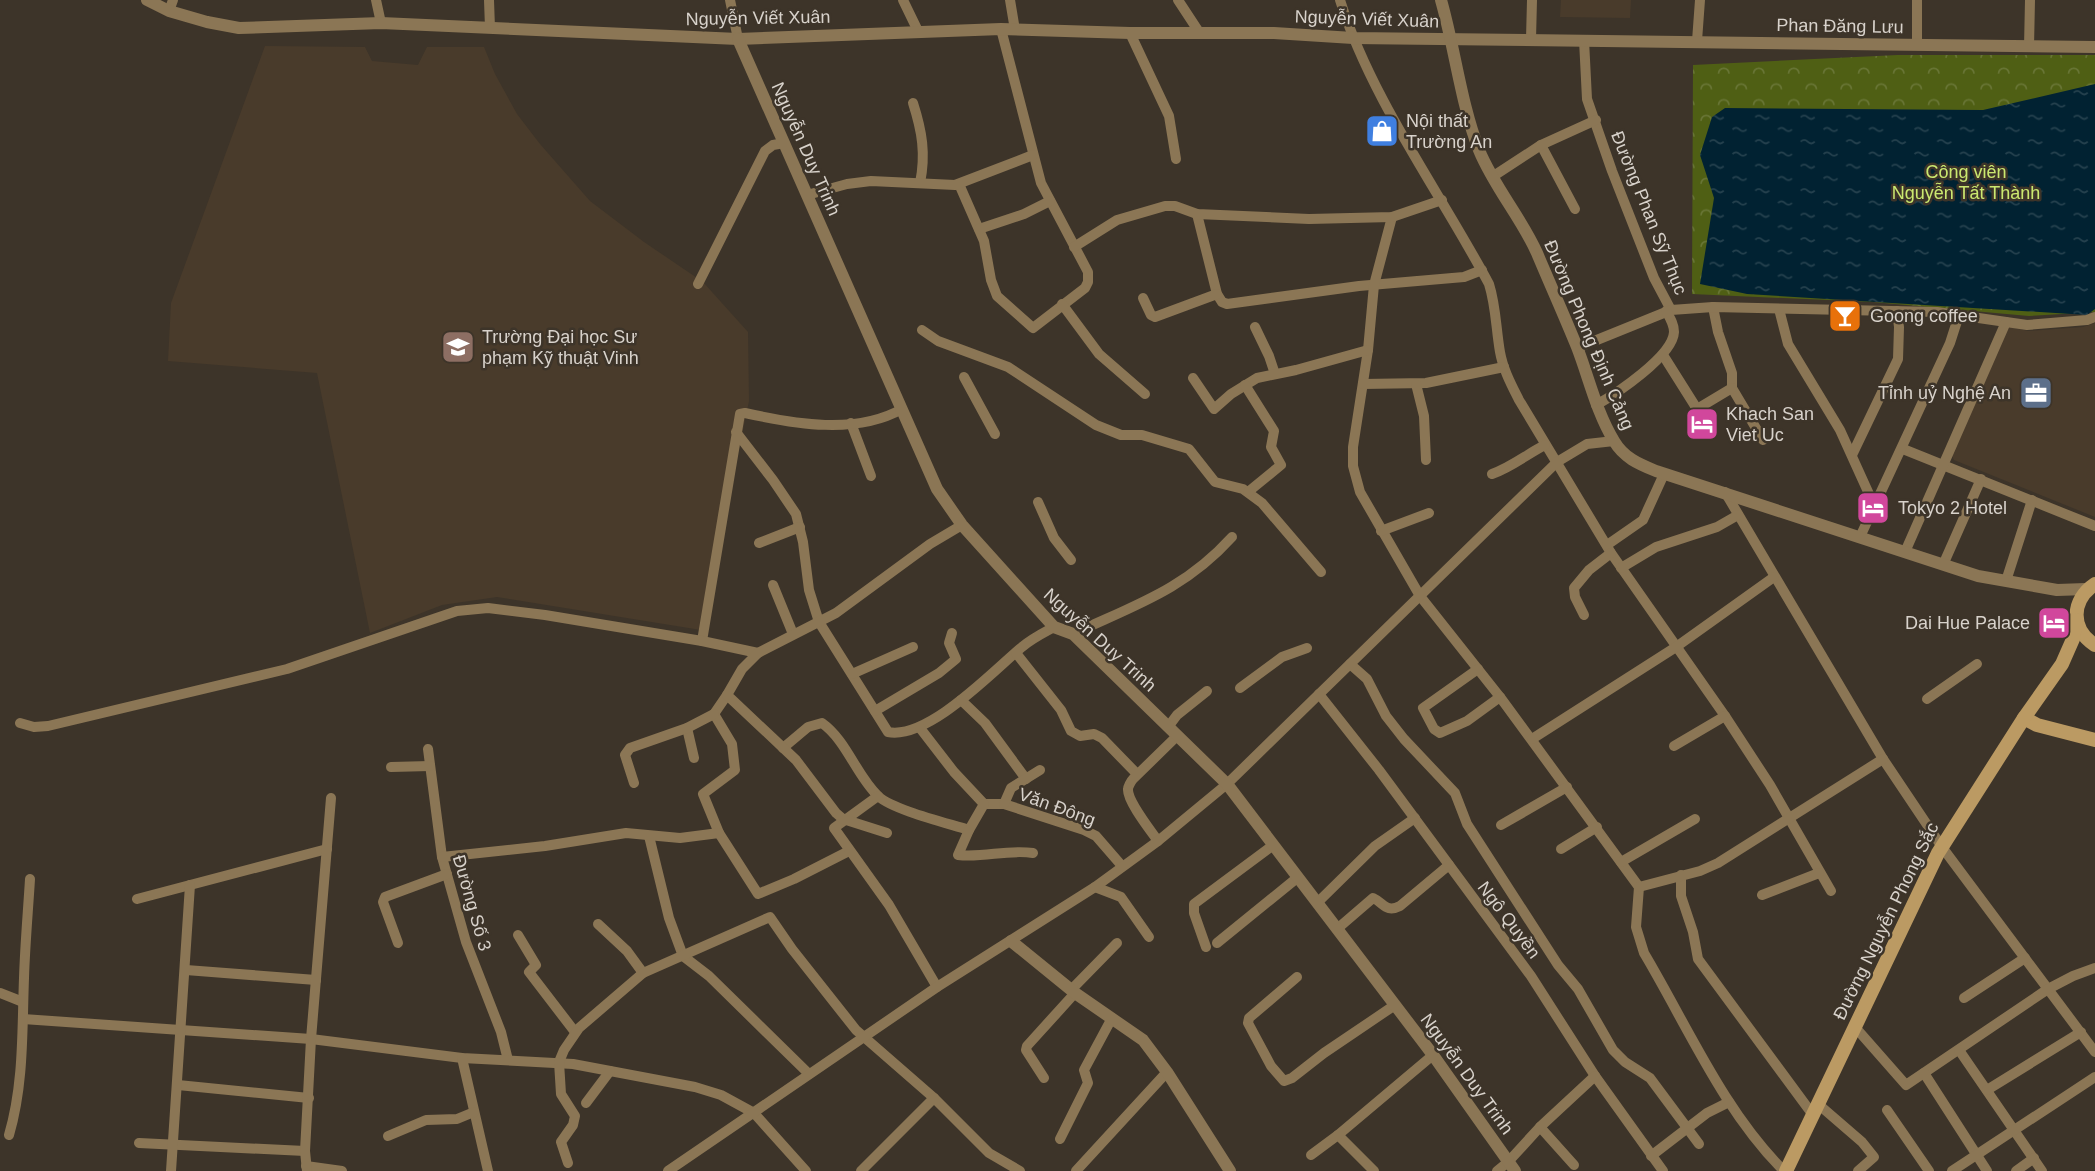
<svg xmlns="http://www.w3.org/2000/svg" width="2095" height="1171" viewBox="0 0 2095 1171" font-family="Helvetica,sans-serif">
<defs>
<pattern id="park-crowns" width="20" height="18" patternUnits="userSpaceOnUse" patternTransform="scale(1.75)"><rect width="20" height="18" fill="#4f5f14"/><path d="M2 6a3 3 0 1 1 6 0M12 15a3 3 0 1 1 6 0" fill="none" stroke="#687535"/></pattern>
<pattern id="water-ripples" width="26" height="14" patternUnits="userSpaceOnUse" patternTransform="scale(1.75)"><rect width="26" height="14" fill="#012232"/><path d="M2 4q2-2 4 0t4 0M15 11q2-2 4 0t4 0" fill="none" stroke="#25414e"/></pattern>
</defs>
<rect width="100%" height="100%" fill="#3d3429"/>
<g fill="#493b2b">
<path d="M1561 0H1631L1630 18 1560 17Z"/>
<path d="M265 46 365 47 372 61 418 65 427 47H484L495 74 517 114 540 144 590 201 644 242 703 282 748 332 749 401 701 630 497 597 442 605 370 633 317 373 168 361 171 303Z"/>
<path d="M2095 323V517L1954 460 1951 454 2007 326 2028 331 2083 327Z"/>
</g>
<path fill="url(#park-crowns)" d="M1898 55H2095V312L2029 316 1873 302 1692 294 1693 65Z"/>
<path fill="url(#water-ripples)" d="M2095 84V309L2087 315 1747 294 1700 284 1714 198 1700 155 1712 117 1725 108 1983 110Z"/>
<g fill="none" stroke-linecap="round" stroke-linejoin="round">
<g stroke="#8b7655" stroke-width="10">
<path d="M376 0 381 23"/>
<path d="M489 0 490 28"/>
<path d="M730 0 738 39"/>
<path d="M903 0 918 31"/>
<path d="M1010 0 1015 30"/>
<path d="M1178 0 1199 32"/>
<path d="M1340 0C1371 99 1440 192 1489 284 1496 306 1496 329 1500 352 1503 369 1511 384 1519 400L1611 553 1725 716 1770 785 1831 891"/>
<path d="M169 11 173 0"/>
<path d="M1130 33 1169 116 1176 159"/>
<path d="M1531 39 1532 0"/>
<path d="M1584 40 1587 99 1612 171 1654 278 1671 310"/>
<path d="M1697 41 1700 0"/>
<path d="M1917 45V0"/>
<path d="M2029 47 2030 0"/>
<path d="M913 103C922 131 926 154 920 183"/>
<path d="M1541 145 1575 209"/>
<path d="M1492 177 1541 145 1596 120"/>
<path d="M959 184 984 241 991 280 997 296 1033 328 1085 288 1088 282V272L1041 183 1001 29"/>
<path d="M807 195 847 184 871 181 955 185 1033 155"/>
<path d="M1197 214 1217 294 1222 302 1227 304 1359 286 1464 277 1482 270"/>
<path d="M1392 217 1374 285 1368 350 1353 447V466L1360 492 1420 596 1500 697 1639 887 1636 927 1644 953C1688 1027 1723 1110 1784 1171"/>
<path d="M979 229 1024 214 1050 201"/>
<path d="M1074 247 1117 220 1165 206H1175L1197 214 1309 219 1392 217 1442 200"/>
<path d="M698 284 765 151 773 145 784 143"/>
<path d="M1143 298 1151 315 1155 317 1217 294"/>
<path d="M1062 304 1099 354 1145 394"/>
<path d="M1713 307 1718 332 1732 373V388L1763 440"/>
<path d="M1779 309 1788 344 1840 430 1874 505"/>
<path d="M1255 327 1269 356 1275 374"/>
<path d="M922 330 938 341 1008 367 1096 425 1121 435H1142L1189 449 1215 482 1243 489 1262 503 1321 572"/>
<path d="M1577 348 1671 310 1713 307 1937 312 2027 325 2087 320 2095 317"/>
<path d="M1663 355 1697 409 1732 388"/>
<path d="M964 377 995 434"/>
<path d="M1193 378 1214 409 1231 394 1257 378 1296 370 1368 350"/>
<path d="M1363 384 1426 383 1504 367"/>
<path d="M1416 384 1424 416 1426 460"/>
<path d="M1245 385 1274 431 1271 447 1281 465 1248 492"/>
<path d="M1596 405C1616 394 1673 356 1674 332 1674 324 1670 318 1666 311"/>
<path d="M851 423 871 476"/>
<path d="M736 432 773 480 796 514 803 542 809 590 819 622 888 732C928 740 992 672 1022 647 1031 639 1043 633 1054 627"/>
<path d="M1903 449 2095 526"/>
<path d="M1852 455 1898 359 1899 327 1897 311"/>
<path d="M1492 474C1512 467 1527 454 1545 445"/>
<path d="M1725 492 1883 759 1942 847 2095 1052"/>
<path d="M1038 502 1054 538 1071 560"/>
<path d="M1381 531 1429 513"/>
<path d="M1860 537 1950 343 1959 315"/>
<path d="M759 543 800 527"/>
<path d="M1607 545 1643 520 1664 474"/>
<path d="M1905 552 2006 322"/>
<path d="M1943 565 1981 479"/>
<path d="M1621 568 1656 547 1717 527 1738 515"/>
<path d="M2006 581 2032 500"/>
<path d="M773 585 793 634"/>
<path d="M1584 615 1575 597 1574 588 1589 570 1611 553"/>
<path d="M1073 634C1135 605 1184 590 1232 537"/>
<path d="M702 641 740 414 745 413C795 424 856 435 902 409"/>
<path d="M1016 653 1061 710 1071 731 1080 736 1094 734 1102 738 1137 774"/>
<path d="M1350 664 1367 679 1386 716 1404 739 1455 793 1467 824 1558 965 1578 989 1613 1050 1625 1062 1650 1078 1699 1144"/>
<path d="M1478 669 1423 708 1434 729 1440 733 1467 721 1500 697"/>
<path d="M852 674 913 647"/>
<path d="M1240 688 1282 657 1307 648"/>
<path d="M1319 694 1379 770 1531 976 1595 1076 1663 1171"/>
<path d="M727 695 714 714 732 744 735 770 703 794 719 833 758 894 794 879 849 851"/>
<path d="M1927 699 1977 664"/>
<path d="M961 700 985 723 1026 779"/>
<path d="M875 711 939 673 956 659 949 643 952 633"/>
<path d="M20 723 34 727 48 726 287 669 457 611 488 608 545 615 702 641 758 653"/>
<path d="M1168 727 1177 715 1207 691"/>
<path d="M687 728 694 758"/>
<path d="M920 728 954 772 984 804H1004L1084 830 1096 836 1122 866"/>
<path d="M1532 739 1676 647 1774 577"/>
<path d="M1674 746 1725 716"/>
<path d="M783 748 808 727 822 723C847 741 856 775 878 796 893 810 947 823 969 830"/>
<path d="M428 749 442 857 466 942 501 1032 508 1060"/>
<path d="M391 767 430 766"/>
<path d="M634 783 625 755 630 748 687 728 714 714"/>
<path d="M878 796 834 828 889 905 937 987"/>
<path d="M984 804 969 830 958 855C984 858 1007 849 1033 853"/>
<path d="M1004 804 1011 788 1040 770"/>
<path d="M1501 825 1567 787"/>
<path d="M887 833 843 819 836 813 796 760 727 695 742 669 758 653 836 613 930 544 962 525"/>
<path d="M649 836 669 918 683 956 709 976 809 1074"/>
<path d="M1158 841C1151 831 1127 801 1128 789 1128 787 1131 781 1133 779L1177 736"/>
<path d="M1561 849 1597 827"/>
<path d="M442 857 545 846 626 833 680 838 719 833"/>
<path d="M1621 862 1695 819"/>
<path d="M1681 875V896L1693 932 1698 959 1813 1115"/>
<path d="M1095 887 1121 897 1149 937"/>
<path d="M1639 887 1700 871 1718 863 1883 759"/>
<path d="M1762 895 1819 873"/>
<path d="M137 899 327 849"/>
<path d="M1317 903 1375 846 1415 818"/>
<path d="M598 924 627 951 643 973"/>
<path d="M1337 929 1373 898C1384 903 1386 913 1400 906L1449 865"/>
<path d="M518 935 536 965 529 972 575 1032"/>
<path d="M398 943 383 902 385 897 447 874"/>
<path d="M1217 943 1297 878"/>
<path d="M1206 947 1194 913V904L1272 846"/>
<path d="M186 970 316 980"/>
<path d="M1297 977 1249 1018 1248 1023 1271 1066 1284 1081 1292 1078 1324 1053 1395 1005"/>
<path d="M1071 990 1117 943"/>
<path d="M0 993 23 1002"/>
<path d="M1964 998 2025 958"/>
<path d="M23 1019 311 1039 462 1058 573 1064 695 1087 721 1095 754 1113 806 1171"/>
<path d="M1855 1027 1906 1085 2048 989 2073 976 2095 968"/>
<path d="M1959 1050 2042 1171"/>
<path d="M462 1058 488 1171"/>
<path d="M1924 1073 1987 1171"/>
<path d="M1044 1078 1026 1050 1027 1046 1075 993"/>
<path d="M178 1085 309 1098"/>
<path d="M1987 1090 2081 1032"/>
<path d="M586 1103 610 1071"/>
<path d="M1818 1104 1862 1142 1874 1157 1858 1171"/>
<path d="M1887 1110 1929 1171"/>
<path d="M1540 1127 1574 1165"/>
<path d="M9 1135C24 1084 22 1030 24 978 25 945 28 912 30 879"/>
<path d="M1338 1135 1374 1171"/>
<path d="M388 1136 426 1120 457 1119 474 1112"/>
<path d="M1060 1139 1088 1083 1084 1070 1112 1018"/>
<path d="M139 1143 305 1151"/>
<path d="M1311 1155 1338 1135 1433 1055"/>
<path d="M1651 1156 1707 1113 1729 1102"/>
<path d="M568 1163 561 1142 573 1125 575 1116 561 1094 559 1062 564 1050 579 1028 643 973 770 917 792 949 856 1030 934 1098 989 1153 1020 1171"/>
<path d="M306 1166 342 1171"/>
<path d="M171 1171 190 885"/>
<path d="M307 1171 305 1151 311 1039 331 798"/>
<path d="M668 1171 937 987 1095 887 1158 841 1227 784 1557 462 1587 444 1614 441"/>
<path d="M861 1171 934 1098"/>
<path d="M1076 1171 1167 1072"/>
<path d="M1497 1171 1508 1162 1540 1127 1595 1076"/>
<path d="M1952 1171 2095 1077"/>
<path d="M2016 1171 2034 1158"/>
</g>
<g stroke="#8b7655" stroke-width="12">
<path d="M147 0 169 11 207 22 239 28 381 23 738 39 1001 29 1130 33H1274L1353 38 2095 47"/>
<path d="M1441 0C1455 49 1461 104 1479 150 1494 187 1521 217 1537 253 1550 284 1564 315 1577 347 1589 378 1596 411 1614 441 1624 458 1639 464 1656 471L1978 576 2057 590 2086 589"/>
<path d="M738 39 937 489 962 525 1054 627 1073 634 1227 784 1433 1055 1515 1171"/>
<path d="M1011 941 1075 993 1143 1040 1167 1072 1230 1171"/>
</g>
<g stroke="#bb9a63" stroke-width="14">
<path d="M2095 584C2071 600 2070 629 2095 645"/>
<path d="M2024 718 2037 725 2095 740"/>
<path d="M1786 1171 1938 853 2024 718 2062 664 2073 639 2076 620"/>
</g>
</g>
<defs>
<symbol id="shop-square" viewBox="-11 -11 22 22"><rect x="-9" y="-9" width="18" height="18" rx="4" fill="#3f7fe0" stroke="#3d3429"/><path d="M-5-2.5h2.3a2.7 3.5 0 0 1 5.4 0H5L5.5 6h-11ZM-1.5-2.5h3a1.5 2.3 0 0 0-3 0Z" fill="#fff"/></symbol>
<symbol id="bar-square" viewBox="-11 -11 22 22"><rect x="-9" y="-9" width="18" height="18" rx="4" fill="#e8710a" stroke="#3d3429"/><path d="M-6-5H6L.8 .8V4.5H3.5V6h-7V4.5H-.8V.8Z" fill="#fff"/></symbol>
<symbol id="university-square" viewBox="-11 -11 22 22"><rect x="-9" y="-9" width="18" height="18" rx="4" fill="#8d6e63" stroke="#3d3429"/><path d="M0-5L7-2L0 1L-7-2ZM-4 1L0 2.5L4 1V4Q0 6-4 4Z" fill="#fff"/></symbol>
<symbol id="office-square" viewBox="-11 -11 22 22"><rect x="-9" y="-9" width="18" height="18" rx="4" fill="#5c6f8a" stroke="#3d3429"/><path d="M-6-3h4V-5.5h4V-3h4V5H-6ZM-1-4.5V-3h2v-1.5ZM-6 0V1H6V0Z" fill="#fff"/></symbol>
<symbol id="hotel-square" viewBox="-11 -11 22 22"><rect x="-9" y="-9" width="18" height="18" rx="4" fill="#d1479c" stroke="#3d3429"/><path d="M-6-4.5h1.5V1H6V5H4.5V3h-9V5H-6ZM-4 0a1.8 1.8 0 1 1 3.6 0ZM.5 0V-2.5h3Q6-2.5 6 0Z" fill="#fff"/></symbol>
</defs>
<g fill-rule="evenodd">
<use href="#shop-square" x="1363" y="112" width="38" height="38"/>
<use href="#bar-square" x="1826" y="297" width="38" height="38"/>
<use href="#university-square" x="439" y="328" width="38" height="38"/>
<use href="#office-square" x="2017" y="374" width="38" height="38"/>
<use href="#hotel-square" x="1683" y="405" width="38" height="38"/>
<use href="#hotel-square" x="1854" y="489" width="38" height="38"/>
<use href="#hotel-square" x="2035" y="604" width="38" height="38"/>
</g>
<g text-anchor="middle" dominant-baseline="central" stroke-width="5" stroke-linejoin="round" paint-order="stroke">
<g font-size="18" fill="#d8d2cb" stroke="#3d3429">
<text transform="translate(758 18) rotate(-1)">Nguyễn Viết Xuân</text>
<text transform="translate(1367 19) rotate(2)">Nguyễn Viết Xuân</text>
<text transform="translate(1840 26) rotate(1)">Phan Đăng Lưu</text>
<text transform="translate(806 149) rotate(66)">Nguyễn Duy Trinh</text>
<text transform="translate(1649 213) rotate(68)">Đường Phan Sỹ Thục</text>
<text transform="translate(1589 335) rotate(67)">Đường Phong Định Cảng</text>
<text transform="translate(1100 640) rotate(42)">Nguyễn Duy Trinh</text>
<text transform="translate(1057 807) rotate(20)">Văn Đông</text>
<text transform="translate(472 903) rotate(74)">Đường Số 3</text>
<text transform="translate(1509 920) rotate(53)">Ngô Quyền</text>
<text transform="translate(1886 921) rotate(-64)">Đường Nguyễn Phong Sắc</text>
<text transform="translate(1467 1074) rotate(54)">Nguyễn Duy Trinh</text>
</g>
<g font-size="18" fill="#d8d2cb" stroke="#3d3429" text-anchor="start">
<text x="1406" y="121">Nội thất<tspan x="1406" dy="21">Trường An</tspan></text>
<text x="1870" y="316">Goong coffee</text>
<text x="482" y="337">Trường Đại học Sư<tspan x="482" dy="21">phạm Kỹ thuật Vinh</tspan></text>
<text x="2011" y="393" text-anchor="end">Tỉnh uỷ Nghệ An</text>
<text x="1726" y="414">Khach San<tspan x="1726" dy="21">Viet Uc</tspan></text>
<text x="1898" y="508">Tokyo 2 Hotel</text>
<text x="2030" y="623" text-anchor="end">Dai Hue Palace</text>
</g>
<g font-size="18" fill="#cbe870" stroke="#3d3429">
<text x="1966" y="172">Công viên<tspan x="1966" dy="21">Nguyễn Tất Thành</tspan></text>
</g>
</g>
</svg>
